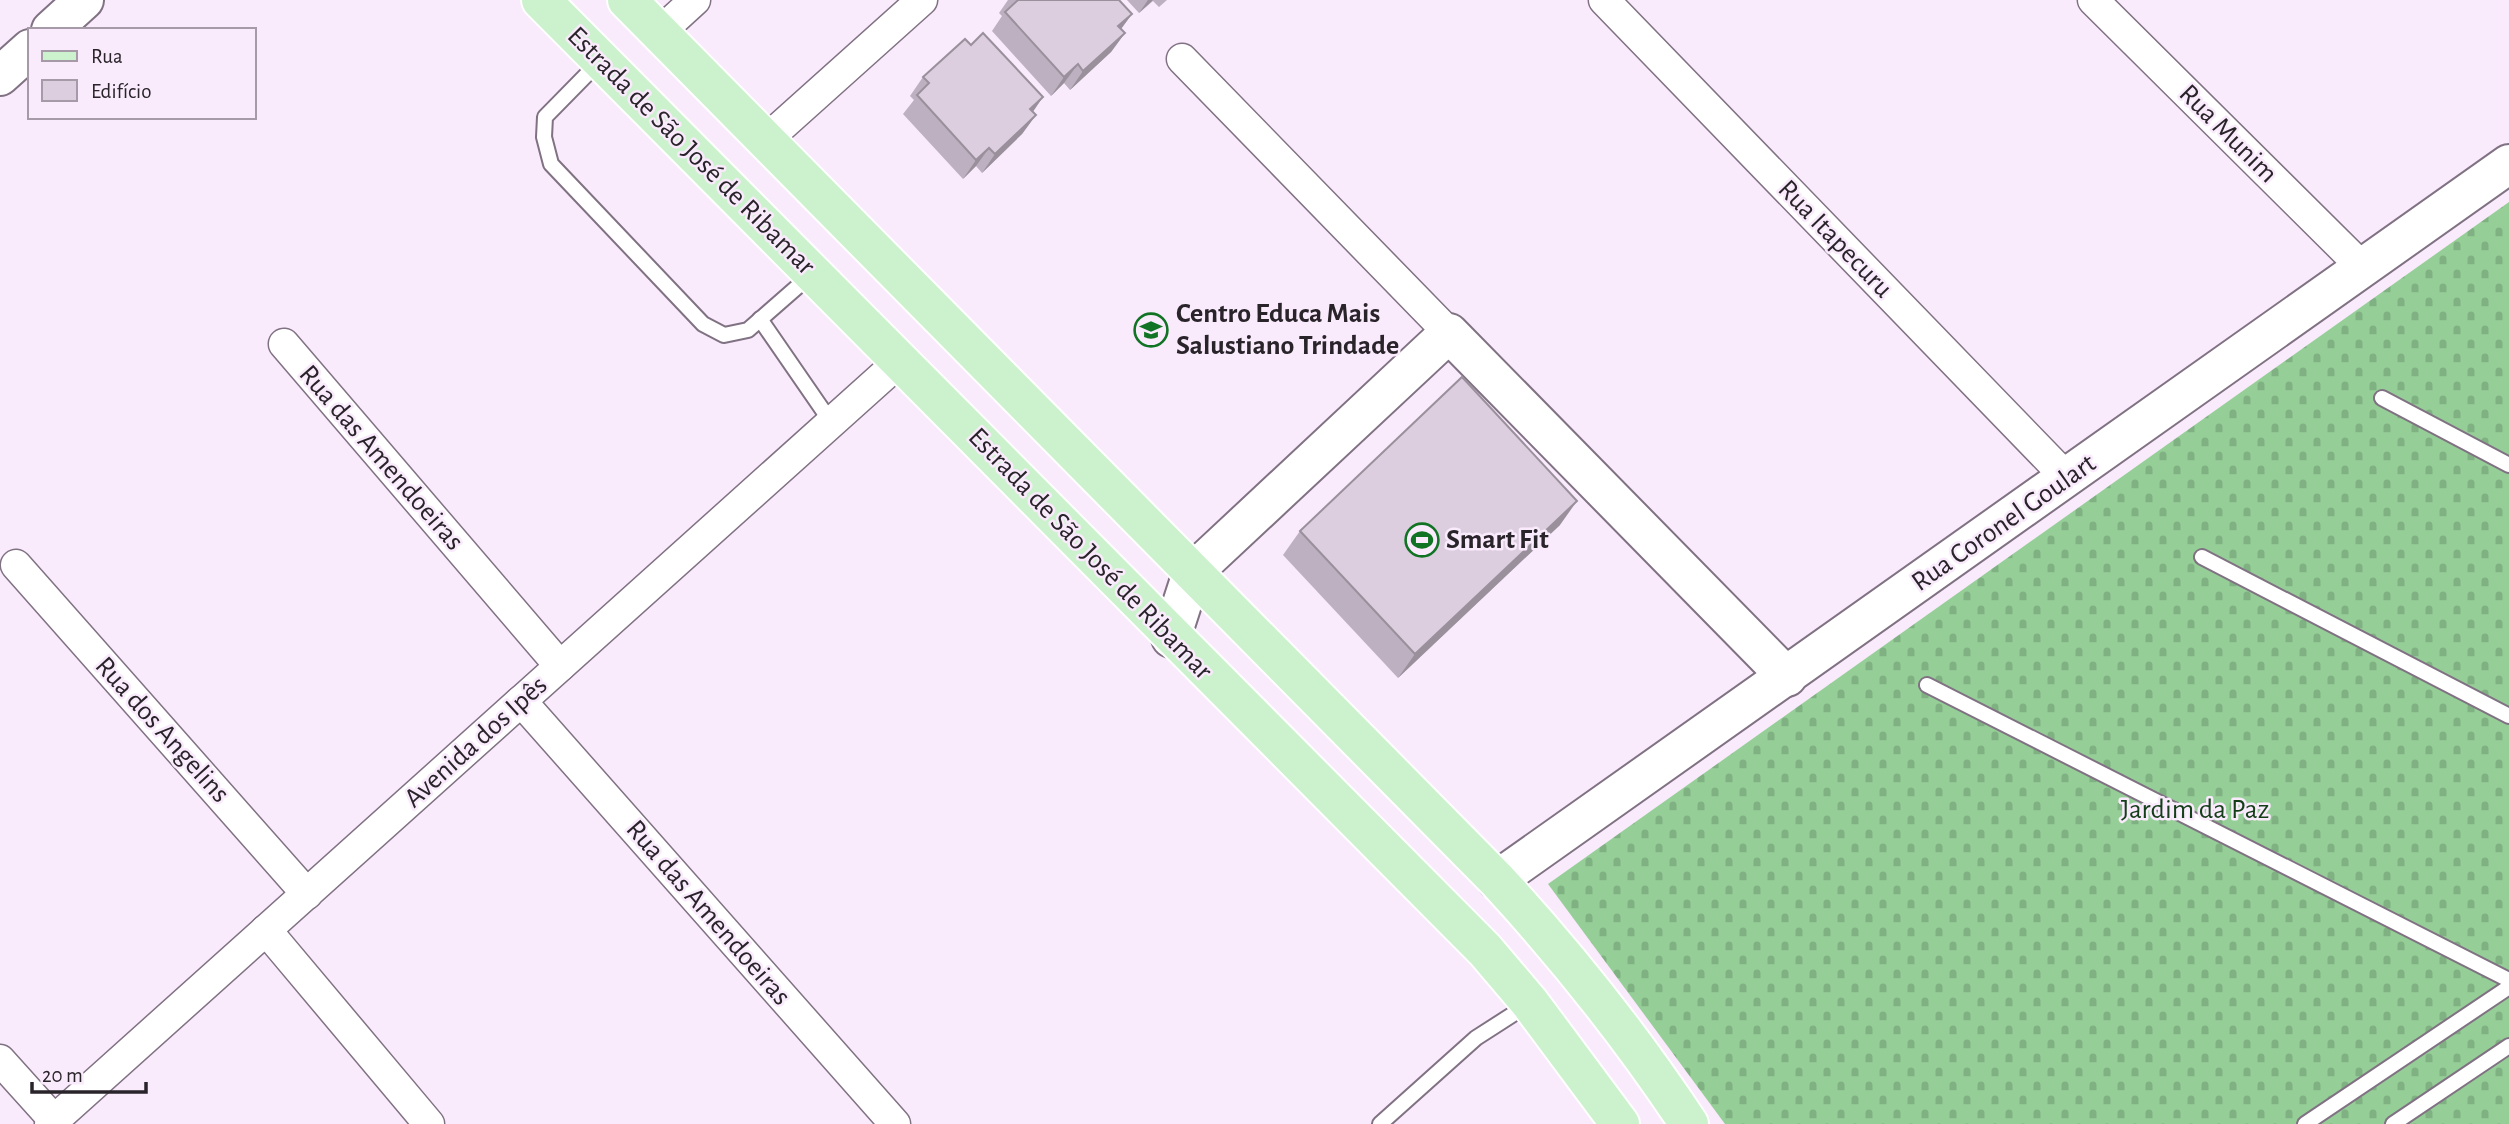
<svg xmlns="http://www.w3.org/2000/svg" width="2509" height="1124" viewBox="0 0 2509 1124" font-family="'Alegreya Sans',sans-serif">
<defs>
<pattern id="cemetery-stones" width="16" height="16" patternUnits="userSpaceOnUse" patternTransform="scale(1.75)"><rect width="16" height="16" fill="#95cf97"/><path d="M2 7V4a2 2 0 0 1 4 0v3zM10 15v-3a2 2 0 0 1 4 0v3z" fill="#80b182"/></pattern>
</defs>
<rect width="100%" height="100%" fill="#f9eafc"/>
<path fill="url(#cemetery-stones)" d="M2509 202V1124H1725L1548 884Z"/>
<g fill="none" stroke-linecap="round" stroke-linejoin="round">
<defs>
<g id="lane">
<path d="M600 61 545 117 544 137 551 164 703 324 724 335 748 330 812 274"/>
<path d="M760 319 831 422"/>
<path d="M2382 398 2509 465"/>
<path d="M2202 557 2509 716"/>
<path d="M1927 685 2509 980"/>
<path d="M1380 1124 1476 1038 1529 1004"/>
<path d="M2305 1124 2509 987"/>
<path d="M2393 1124 2509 1046"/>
</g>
<g id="street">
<path d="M1604 0 2067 478"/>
<path d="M2093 0 2363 268"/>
<path d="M660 32 695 0"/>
<path d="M1182 59 1449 333"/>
<path d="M767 139 922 0"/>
<path d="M284 344 560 666"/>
<path d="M16 565 307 894"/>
<path d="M521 701 895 1124"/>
<path d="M266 930 429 1124"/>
<path d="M0 1060 54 1120"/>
<path d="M50 1124 901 360"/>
</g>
<g id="secondary">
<path d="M51 30 84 0"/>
<path d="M0 76 30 49"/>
<path d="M1171 638 1192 573 1449 333 1787 677"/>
<path d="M1497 880 2509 164"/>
</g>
<g id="primary">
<path d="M541 0C856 316 1168 635 1485 950L1530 1003 1620 1124"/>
<path d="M627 0 1497 880C1567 956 1632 1038 1689 1124"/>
</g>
</defs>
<use href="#lane" stroke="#807283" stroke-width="18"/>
<use href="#street" stroke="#807283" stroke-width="33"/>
<use href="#secondary" stroke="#807283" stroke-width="42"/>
<use href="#primary" stroke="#fff" stroke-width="42"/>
<use href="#lane" stroke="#fff" stroke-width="14"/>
<use href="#street" stroke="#fff" stroke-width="30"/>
<use href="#secondary" stroke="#fff" stroke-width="38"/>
<use href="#primary" stroke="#ccf2cd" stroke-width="38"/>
</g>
<g fill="#bdb0c0">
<path d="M1008 0H1119L1132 14 1121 29 1125 33 1111 52 1070 90 1064 83 1051 96 992 31 1002 16 999 13Z"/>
<path d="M1127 0H1167L1159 7 1153 1 1139 13Z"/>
<path d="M971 45 1043 97 1032 112 1036 115 1022 134 982 173 976 166 963 179 903 114 914 100 910 96 923 77Z"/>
<path d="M1560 525 1398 678 1283 555 1300 531Z"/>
</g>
<g fill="#9a909c">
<path d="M1148 0H1153L1139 13Z"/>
<path d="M1132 14 1118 33V26Z"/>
<path d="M1125 33 1111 52 1070 90 1083 71Z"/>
<path d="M1078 64 1064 83 1051 96 1064 77Z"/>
<path d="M1043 97 1030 116V109Z"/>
<path d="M1036 115 1022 134 982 173 995 154Z"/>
<path d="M989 148 976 166 963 179 976 160Z"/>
<path d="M1577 501 1560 525 1398 678 1415 654Z"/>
</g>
<g fill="#dccddf" stroke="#9a909c" stroke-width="2">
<path d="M1018 0H1119L1132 14 1118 26 1125 33 1083 71 1078 64 1064 77 1005 12Z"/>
<path d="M983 33 1043 97 1030 109 1036 115 995 154 989 148 976 160 917 95 929 83 923 77 965 39 971 45Z"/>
<path d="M1462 377 1577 501 1415 654 1300 531Z"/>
</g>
<defs>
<symbol id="school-ring" viewBox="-11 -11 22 22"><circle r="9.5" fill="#f9eafc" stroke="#117424" stroke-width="1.5"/><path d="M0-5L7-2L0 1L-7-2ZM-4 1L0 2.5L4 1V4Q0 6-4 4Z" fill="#117424"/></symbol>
<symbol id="stadium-ring" viewBox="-11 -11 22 22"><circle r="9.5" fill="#f9eafc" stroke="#117424" stroke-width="1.5"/><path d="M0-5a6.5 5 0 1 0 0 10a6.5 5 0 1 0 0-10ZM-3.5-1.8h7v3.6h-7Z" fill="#117424"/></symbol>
</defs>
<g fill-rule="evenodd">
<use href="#school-ring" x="1132" y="311" width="38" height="38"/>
<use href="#stadium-ring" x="1403" y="521" width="38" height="38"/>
</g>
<g text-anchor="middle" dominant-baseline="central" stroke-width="5" stroke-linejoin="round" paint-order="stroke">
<g font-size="28" fill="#29232a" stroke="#f9eafc">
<text transform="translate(2228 134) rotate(45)">Rua Munim</text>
<text transform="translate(691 151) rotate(45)">Estrada de São José de Ribamar</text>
<text transform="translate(1835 239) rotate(46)">Rua Itapecuru</text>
<text transform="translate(381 458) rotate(49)">Rua das Amendoeiras</text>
<text transform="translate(2004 523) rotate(-35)">Rua Coronel Goulart</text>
<text transform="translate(1090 554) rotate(46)">Estrada de São José de Ribamar</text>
<text transform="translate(162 730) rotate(48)">Rua dos Angelins</text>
<text transform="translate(476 742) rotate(-42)">Avenida dos Ipês</text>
<text transform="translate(708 913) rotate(49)">Rua das Amendoeiras</text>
</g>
<g font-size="28" font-weight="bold" fill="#29232a" stroke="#f9eafc" text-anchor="start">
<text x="1176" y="314">Centro Educa Mais<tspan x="1176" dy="32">Salustiano Trindade</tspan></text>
<text x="1446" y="540">Smart Fit</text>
</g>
<g font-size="28" fill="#143e18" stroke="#f9eafc">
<text x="2195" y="810">Jardim da Paz</text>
</g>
</g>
<rect x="28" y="28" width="228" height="91" fill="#f9eafc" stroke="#a69aa8" stroke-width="2"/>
<rect x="42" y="51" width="35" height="10" fill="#ccf2cd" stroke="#a69aa8" stroke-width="2"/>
<text x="91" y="63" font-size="21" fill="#29232a">Rua</text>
<rect x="42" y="80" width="35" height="21" fill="#dccddf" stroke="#a69aa8" stroke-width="2"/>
<text x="91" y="98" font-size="21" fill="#29232a">Edifício</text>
<path d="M32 1082v10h114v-10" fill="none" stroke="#29232a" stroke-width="3.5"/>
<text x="42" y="1082" font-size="21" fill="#29232a" stroke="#f9eafc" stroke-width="5" paint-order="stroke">20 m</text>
</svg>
